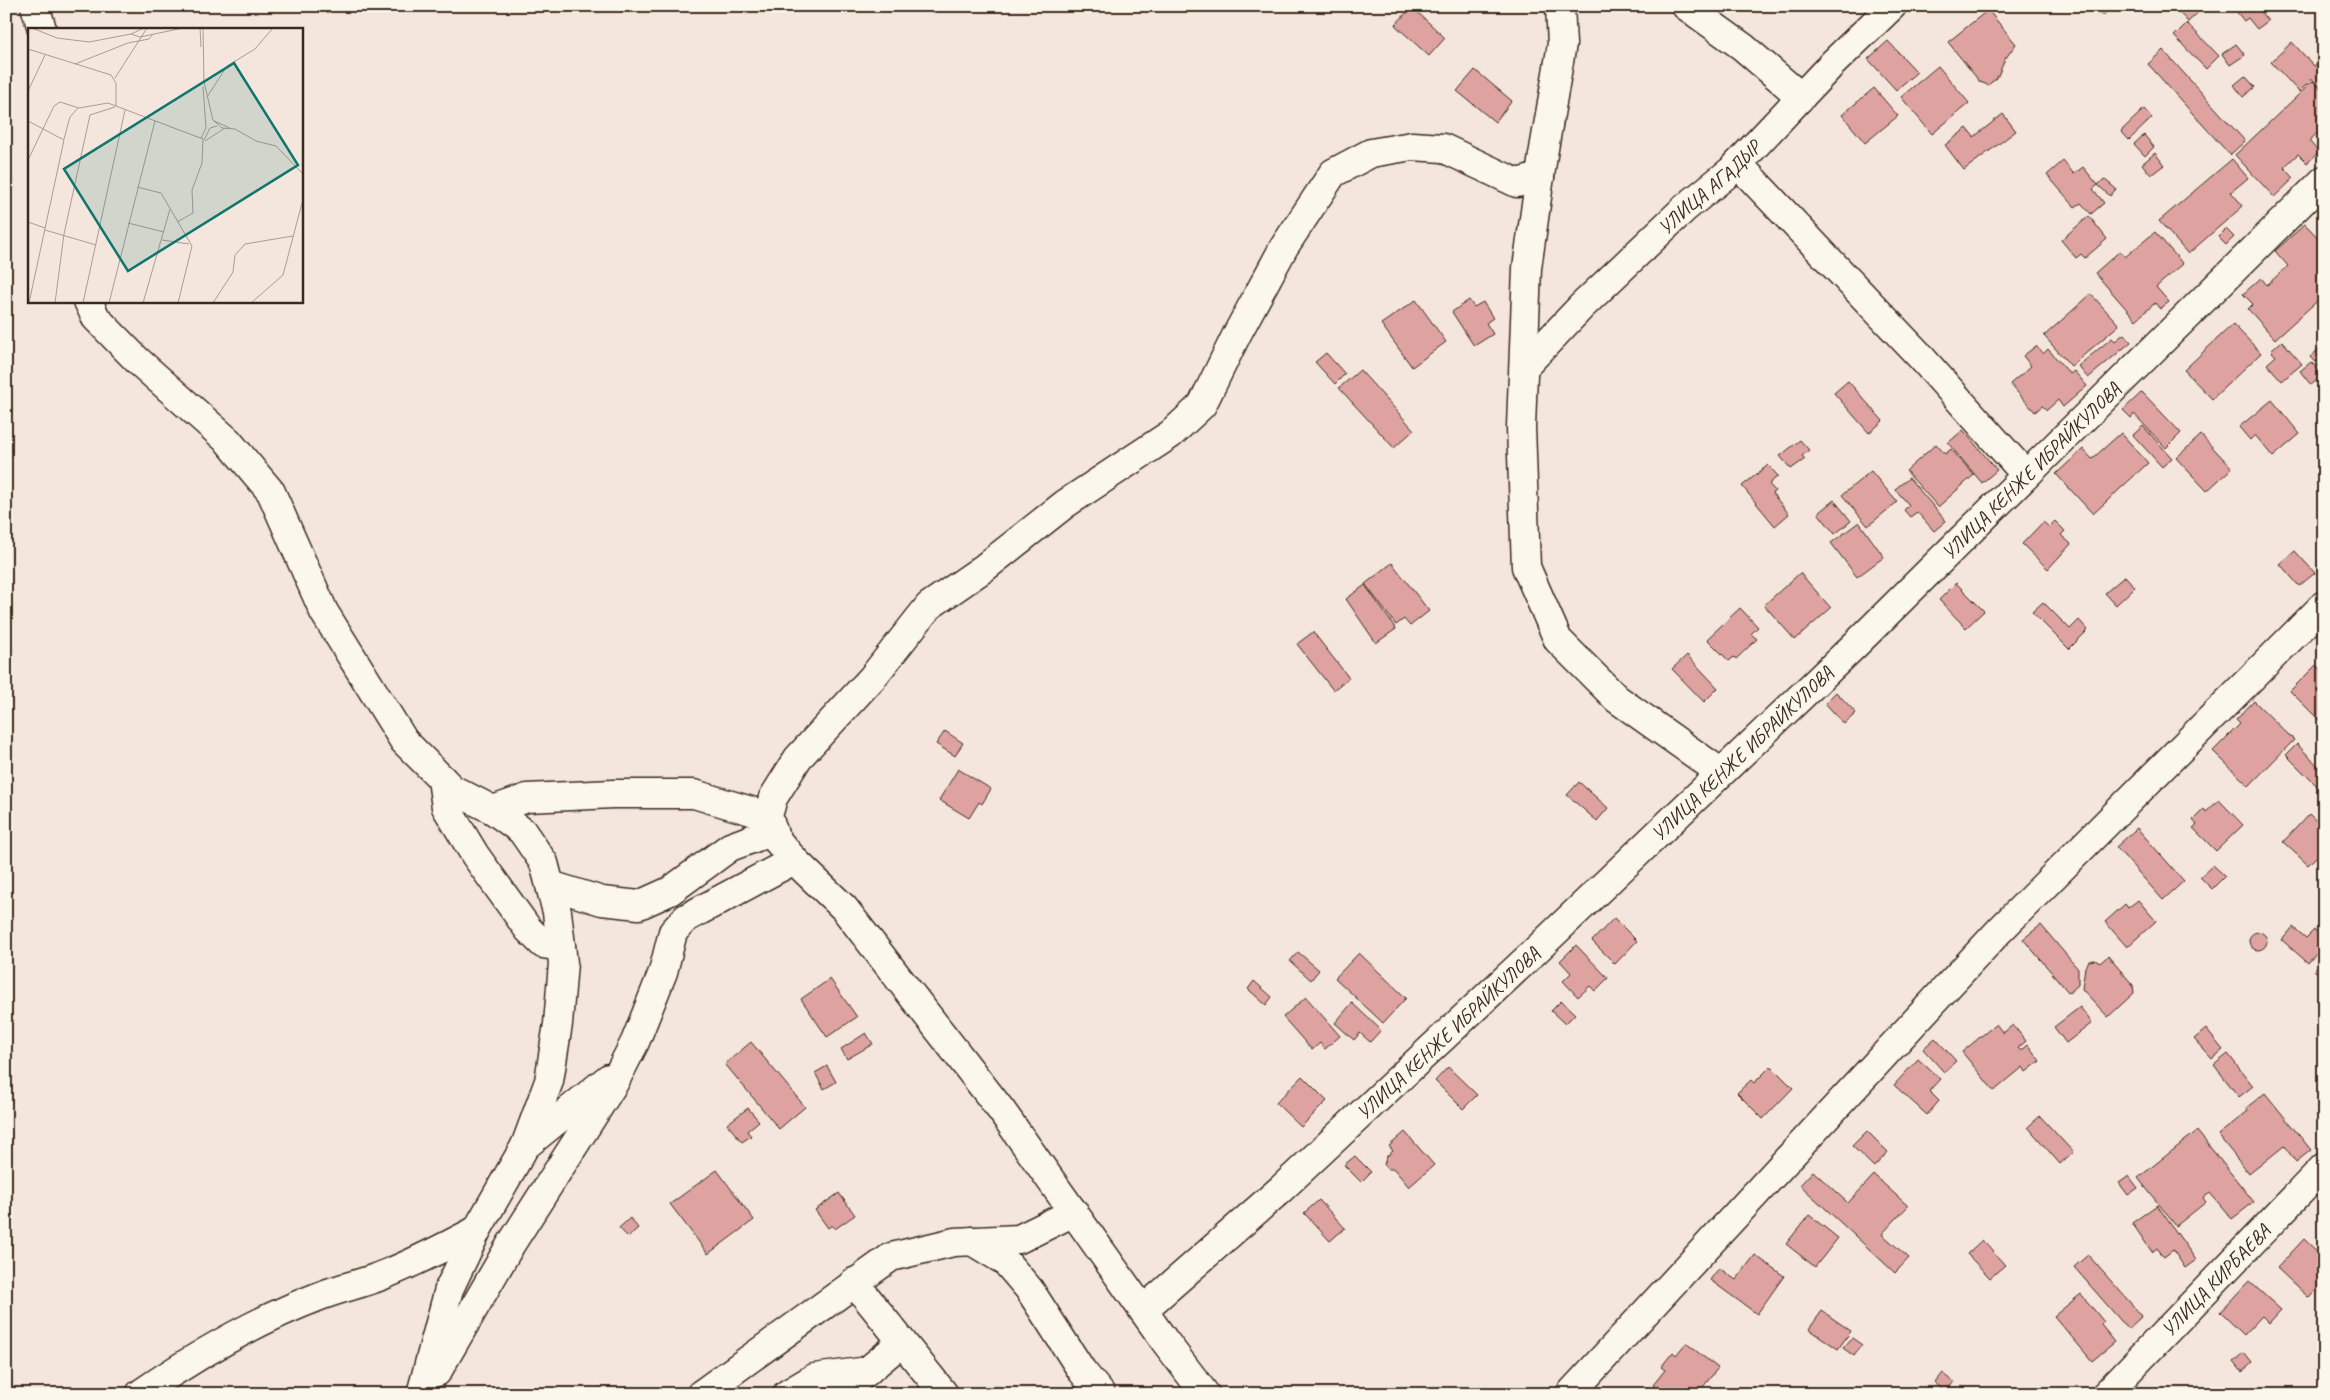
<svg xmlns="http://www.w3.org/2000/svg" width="2330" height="1400" viewBox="0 0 2330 1400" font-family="Caveat,sans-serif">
<rect width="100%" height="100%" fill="#f5e6dd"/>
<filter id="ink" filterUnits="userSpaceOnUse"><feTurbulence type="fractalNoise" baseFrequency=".02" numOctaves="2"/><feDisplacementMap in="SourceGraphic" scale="10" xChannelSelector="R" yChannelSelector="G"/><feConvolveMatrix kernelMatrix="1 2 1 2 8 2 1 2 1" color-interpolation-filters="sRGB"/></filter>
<g filter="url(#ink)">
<g fill="#dea3a1" stroke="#3b2a1e">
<path d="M2094 6H2114L2102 16Z"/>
<path d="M2181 6H2205L2188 22 2177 10Z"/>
<path d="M2232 6H2256L2268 21 2257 29 2248 18 2244 21Z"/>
<path d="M1412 7 1445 38 1429 56 1395 25Z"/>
<path d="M1988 10 2016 44 2005 59 1997 78 1988 85 1980 82 1948 42Z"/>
<path d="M2187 23 2219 56 2206 69 2174 36Z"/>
<path d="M1888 41 1917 72 1896 90 1868 59Z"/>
<path d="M2292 42 2314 66 2317 63 2324 70V91L2312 79 2299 92 2271 62Z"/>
<path d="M2236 44 2245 55 2230 65 2222 54Z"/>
<path d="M2163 50 2245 141 2230 155 2148 64Z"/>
<path d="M1938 66 1969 103 1932 134 1901 97Z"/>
<path d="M1475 70 1512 101 1495 122 1457 91Z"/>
<path d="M2245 76 2255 87 2243 97 2234 85Z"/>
<path d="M2313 81 2324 92V127L2309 141 2319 152 2307 163 2298 154 2284 167 2294 178 2274 197 2235 155Z"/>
<path d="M1874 88 1898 116 1865 143 1842 115Z"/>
<path d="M2144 109 2152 118 2129 140 2121 131Z"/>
<path d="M2003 114 2016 131 1964 170 1945 145 1967 128 1974 137Z"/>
<path d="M2144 135 2154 147 2145 156 2134 144Z"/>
<path d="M2155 153 2164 165 2151 175 2142 164Z"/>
<path d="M2232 159 2248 178 2231 192 2243 206 2188 254 2159 221Z"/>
<path d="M2063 161 2074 174 2083 167 2098 185 2093 189 2104 203 2091 214 2081 203 2075 207 2047 175Z"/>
<path d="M2104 179 2116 189 2110 196 2098 185Z"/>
<path d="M2089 216 2107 239 2085 258 2081 254 2076 258 2061 240Z"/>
<path d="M2305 224 2324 244V295L2275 339 2248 309 2253 304 2243 294 2261 278 2267 285 2288 266 2275 251Z"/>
<path d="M2226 229 2234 237 2226 245 2218 237Z"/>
<path d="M2155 232 2183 264 2156 287 2169 302 2160 309 2155 303 2136 320 2095 273 2120 251 2125 257Z"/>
<path d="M2091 294 2119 325 2071 366 2044 336Z"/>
<path d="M1416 300 1446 342 1412 367 1381 324Z"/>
<path d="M1469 300 1474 307 1483 302 1493 318 1486 323 1493 334 1474 346 1452 312Z"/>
<path d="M2233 324 2261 353 2212 399 2184 370Z"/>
<path d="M2124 334 2131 342 2088 378 2078 366 2112 338 2115 341Z"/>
<path d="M2282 341 2302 364 2282 381 2267 364 2276 356 2271 351Z"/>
<path d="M2036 346 2043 354 2048 349 2070 374 2074 371 2087 386 2063 407 2058 400 2047 410 2042 406 2035 412 2010 384 2031 366 2023 356Z"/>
<path d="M2322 346 2324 348 2323 371 2310 357Z"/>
<path d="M1326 353 1345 374 1335 384 1315 362Z"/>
<path d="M2311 362 2323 375 2311 385 2300 371Z"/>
<path d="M1360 370 1414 430 1394 448 1339 388Z"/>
<path d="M1848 381 1883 421 1869 433 1834 393Z"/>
<path d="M2142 392 2181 433 2166 448 2134 414 2131 418 2123 410Z"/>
<path d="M2272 400 2300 434 2273 457 2255 435 2250 440 2239 427Z"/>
<path d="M2143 426 2172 458 2162 467 2133 435Z"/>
<path d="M1963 430 1997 470 1982 483 1948 443Z"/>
<path d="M2121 433 2148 463 2093 514 2056 474 2083 449 2092 459Z"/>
<path d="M2201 435 2232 468 2207 491 2176 458Z"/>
<path d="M1800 440 1809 450 1802 456 1805 459 1791 469 1780 456Z"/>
<path d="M1936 444 1945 454 1951 449 1974 475 1938 507 1906 471Z"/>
<path d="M1768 465 1778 476 1769 484 1775 491 1772 493 1789 514 1775 526 1742 486Z"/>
<path d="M1871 471 1897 502 1868 526 1842 495Z"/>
<path d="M1909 478 1946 521 1934 531 1917 512 1910 517 1904 510 1909 505 1895 489Z"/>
<path d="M1834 500 1851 521 1835 534 1818 513Z"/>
<path d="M2055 521 2065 531 2061 535 2071 544 2048 569 2022 544 2043 522 2049 527Z"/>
<path d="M1859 522 1884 557 1857 577 1831 543Z"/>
<path d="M2295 551 2315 573 2299 586 2280 564Z"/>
<path d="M1392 563 1429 611 1410 626 1404 619 1396 625 1365 584Z"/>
<path d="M1800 573 1831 608 1795 640 1764 605Z"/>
<path d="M2125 576 2135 587 2116 605 2105 593Z"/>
<path d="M1956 583 1984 611 1966 628 1939 600Z"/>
<path d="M1365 585 1396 629 1376 643 1346 599Z"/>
<path d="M2043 602 2070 629 2079 620 2088 630 2069 649 2032 612Z"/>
<path d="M1740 608 1758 627 1751 634 1757 639 1736 659 1734 657 1729 661 1707 639Z"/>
<path d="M1313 632 1349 678 1333 690 1297 644Z"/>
<path d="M1687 655 1718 688 1704 702 1672 669Z"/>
<path d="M2316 665 2324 673V725L2290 691Z"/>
<path d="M1836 692 1856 713 1844 724 1825 703Z"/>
<path d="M2254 701 2294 740 2249 786 2213 751 2240 724 2236 720Z"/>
<path d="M945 731 963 743 955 756 936 744Z"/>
<path d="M2297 744 2324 772V783L2319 788 2286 755Z"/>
<path d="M958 769 991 789 982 804 979 802 969 818 939 800Z"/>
<path d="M1579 782 1608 808 1597 821 1567 795Z"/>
<path d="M2219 800 2243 825 2216 851 2193 828 2197 825 2193 820 2204 809 2206 812Z"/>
<path d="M2309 814 2324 828V849L2308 865 2283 842Z"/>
<path d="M2137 828 2184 881 2163 900 2116 847Z"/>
<path d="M2213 865 2225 876 2212 889 2200 877Z"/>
<path d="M2138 900 2156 921 2127 947 2105 922 2125 904 2128 908Z"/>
<path d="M1614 918 1637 941 1615 964 1592 941Z"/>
<path d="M2041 925 2078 969V985L2069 993 2023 939Z"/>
<path d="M2293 927 2306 938 2314 930 2324 938V945L2308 963 2282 940Z"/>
<circle cx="2258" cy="941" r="9"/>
<path d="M1576 945 1608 978 1595 991 1590 986 1578 997 1563 981 1571 973 1560 961Z"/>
<path d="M1298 952 1319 970 1311 980 1290 961Z"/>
<path d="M1359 953 1406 998 1383 1023 1335 978Z"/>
<path d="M2108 956 2133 985 2134 993 2108 1017 2082 989 2085 967 2089 961 2095 960 2100 963Z"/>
<path d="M2324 959V979L2314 970Z"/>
<path d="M830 979 857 1017 827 1037 801 999Z"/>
<path d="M1254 981 1272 997 1266 1005 1248 989Z"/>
<path d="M1306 997 1340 1036 1325 1049 1320 1043 1312 1050 1283 1017Z"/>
<path d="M1561 1001 1575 1014 1565 1024 1551 1011Z"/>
<path d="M1352 1003 1381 1030 1370 1042 1360 1033 1354 1040 1335 1023Z"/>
<path d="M2080 1007 2092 1023 2066 1043 2054 1027Z"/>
<path d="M1996 1024 2003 1033 2013 1025 2026 1041 2018 1048 2021 1051 2028 1045 2040 1061 2026 1072 2023 1067 1994 1091 1962 1052Z"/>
<path d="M2206 1029 2223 1050 2212 1059 2194 1039Z"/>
<path d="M866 1033 873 1044 847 1059 841 1049Z"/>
<path d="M1935 1038 1956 1061 1944 1072 1923 1049Z"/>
<path d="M751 1042 805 1107 779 1129 725 1064Z"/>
<path d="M2228 1054 2253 1086 2239 1097 2214 1065Z"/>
<path d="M1918 1059 1940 1079 1929 1091 1939 1101 1927 1115 1894 1085Z"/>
<path d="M827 1066 836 1082 824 1089 815 1073Z"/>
<path d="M1771 1066 1793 1088 1763 1119 1737 1093 1751 1080 1754 1083Z"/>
<path d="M1448 1067 1477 1095 1463 1109 1435 1081Z"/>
<path d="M1302 1076 1327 1101 1301 1127 1276 1103Z"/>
<path d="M2265 1093 2311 1150 2296 1162 2284 1146 2249 1174 2218 1135 2248 1111 2246 1108Z"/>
<path d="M748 1108 759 1121 747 1131 751 1136 742 1142 727 1124Z"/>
<path d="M2040 1116 2073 1152 2060 1164 2028 1127Z"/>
<path d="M1867 1131 1888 1152 1874 1167 1852 1146Z"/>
<path d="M2197 1131 2254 1202 2232 1219 2210 1193 2203 1198 2206 1202 2176 1226 2138 1178Z"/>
<path d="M1405 1132 1434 1165 1409 1187 1394 1169H1388L1384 1164 1387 1156 1393 1151 1389 1146Z"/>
<path d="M1355 1156 1371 1172 1361 1182 1344 1165Z"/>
<path d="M717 1170 754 1220 708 1254 670 1204Z"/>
<path d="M1813 1171 1848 1203 1874 1175 1908 1206 1882 1234 1909 1258 1895 1273 1800 1185Z"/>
<path d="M2129 1176 2138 1188 2128 1195 2119 1183Z"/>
<path d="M839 1193 855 1215 835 1229 832 1225 828 1228 815 1210Z"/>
<path d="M1319 1200 1345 1228 1330 1241 1304 1213Z"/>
<path d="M2157 1205 2196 1260 2185 1268 2173 1250 2164 1257 2157 1248 2152 1252 2132 1223Z"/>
<path d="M1809 1215 1838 1238 1815 1267 1786 1244Z"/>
<path d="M630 1218 638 1228 628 1237 619 1228Z"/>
<path d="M2304 1239 2324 1258V1282L2309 1298 2277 1268Z"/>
<path d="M1982 1240 2005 1265 1990 1278 1967 1254Z"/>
<path d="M1755 1255 1784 1276 1757 1314 1710 1280 1719 1268 1736 1280Z"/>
<path d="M2088 1255 2142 1316 2128 1329 2074 1267Z"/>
<path d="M2249 1281 2281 1310 2269 1323 2262 1316 2244 1335 2220 1312Z"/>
<path d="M2081 1294 2104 1322 2101 1325 2115 1342 2092 1361 2054 1316Z"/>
<path d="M1822 1311 1851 1331 1838 1349 1809 1329Z"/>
<path d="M1852 1338 1862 1345 1854 1356 1843 1348Z"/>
<path d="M1686 1343 1718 1368 1699 1392 1691 1387 1687 1392 1690 1394H1664L1653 1385 1665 1370 1661 1367 1673 1352 1676 1355Z"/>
<path d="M2244 1353 2252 1363 2242 1372 2234 1362Z"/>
<path d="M1943 1373 1954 1382 1945 1392 1935 1383Z"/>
</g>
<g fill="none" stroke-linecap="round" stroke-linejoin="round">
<defs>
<g id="minor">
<path d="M35 6 42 29"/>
<path d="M1560 6 1562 44 1543 155 1527 268 1521 427 1526 567 1558 640 1617 699 1720 772"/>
<path d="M1686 6 1743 47 1801 97"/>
<path d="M1738 164 1919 355 2026 475"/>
<path d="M88 301 96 318 137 360 228 441 271 492 324 612 404 741 452 789 493 810 522 831 544 863 557 912 563 963 558 1024 549 1081 525 1146 477 1230 449 1289 421 1394"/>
<path id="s1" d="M1524 367 1582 306 1685 208 1732 170 1833 63 1892 6"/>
<path d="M442 779 446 807 475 855 528 929 543 944 561 947"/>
<path d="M493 810 527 798 613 794H694L768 816"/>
<path d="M550 885 602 901 639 905 670 891 730 847 773 831"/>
<path d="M525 1146 609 1078"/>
<path d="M972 1241 1005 1261 1029 1289 1082 1371 1101 1394"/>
<path d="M854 1282 944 1394"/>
<path id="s2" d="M1143 1310 1281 1189 1529 957 1856 644 2324 180"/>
<path d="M437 1372 511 1244 614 1083 635 1042 663 972 673 932 686 918 794 860"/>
<path d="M853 1383 902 1342"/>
<path d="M140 1394C195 1356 257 1320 320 1296 340 1288 361 1284 381 1276 414 1263 445 1247 477 1230"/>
<path d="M701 1394 891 1257 954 1242 1019 1239 1074 1212"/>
<path d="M787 1394 814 1378 868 1371"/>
<path d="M1205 1394 1164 1340 1001 1110 844 908 794 860 775 838 768 816 773 798 798 758 872 678 929 606 984 568 1065 504 1171 434 1202 405 1237 334 1284 247 1333 173 1371 153 1412 146 1443 148 1517 183 1540 177"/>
<path d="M1570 1394 1999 931 2324 605"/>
<path id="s3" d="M2106 1394 2324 1167"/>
</g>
</defs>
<use href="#minor" stroke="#3b2a1e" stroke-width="31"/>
<use href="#minor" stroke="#fbf7ec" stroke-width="28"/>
</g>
</g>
<g text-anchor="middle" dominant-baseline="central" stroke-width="4" stroke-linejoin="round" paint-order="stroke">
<g font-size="20" fill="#3b2a1e" stroke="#fbf7ec">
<text stroke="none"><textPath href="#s1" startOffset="258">УЛИЦА АГАДЫР</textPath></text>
<text stroke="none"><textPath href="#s2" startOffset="1222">УЛИЦА КЕНЖЕ ИБРАЙКУЛОВА</textPath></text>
<text stroke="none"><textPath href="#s2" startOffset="818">УЛИЦА КЕНЖЕ ИБРАЙКУЛОВА</textPath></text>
<text stroke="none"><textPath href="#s2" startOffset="412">УЛИЦА КЕНЖЕ ИБРАЙКУЛОВА</textPath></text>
<text stroke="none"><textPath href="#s3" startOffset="158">УЛИЦА КИРБАЕВА</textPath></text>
</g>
</g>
<g transform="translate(28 28)">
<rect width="275" height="275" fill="#f5e6dd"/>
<path fill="none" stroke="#ab9b91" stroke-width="1" d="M4 0 29 10 61 14 103 6 116 0M172 0 173 19M175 0 176 54 185 92 194 100 207 101 228 113 248 118 275 146M103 6 112 9 155 0M0 21 83 47 88 55V78M47 36 100 15 121 11 125 6M87 50 119 0M0 63 17 27M179 69 199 38 227 21 245 0M0 93 36 112 1 275M186 93 202 100M173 110 178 100 175 59M36 111 42 89 50 80M176 112 182 100 189 98M177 113 197 100M0 132 26 78 32 74 51 80 80 75 175 111 174 135 164 162 165 185 149 194M109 159 133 165 164 218 150 275M275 160V180M0 194 17 200M100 195 136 204M17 202 68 217M134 212 161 216M27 275 36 206 62 87 87 79M55 275 97 82M81 275 127 93M115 275 142 181M185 275 205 244 207 227 217 216 265 208M223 275 255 247 274 175"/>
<path fill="#0f766e" fill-opacity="0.15" stroke="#0f766e" stroke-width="2.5" d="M206 35 270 137 100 243 36 141Z"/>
<rect width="275" height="275" fill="none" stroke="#3b2a1e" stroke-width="2.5"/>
</g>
<rect width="2330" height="1400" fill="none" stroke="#fbf7ec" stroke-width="25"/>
<rect x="12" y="12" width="2305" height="1375" fill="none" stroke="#3b2a1e" stroke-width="2" filter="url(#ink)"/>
</svg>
